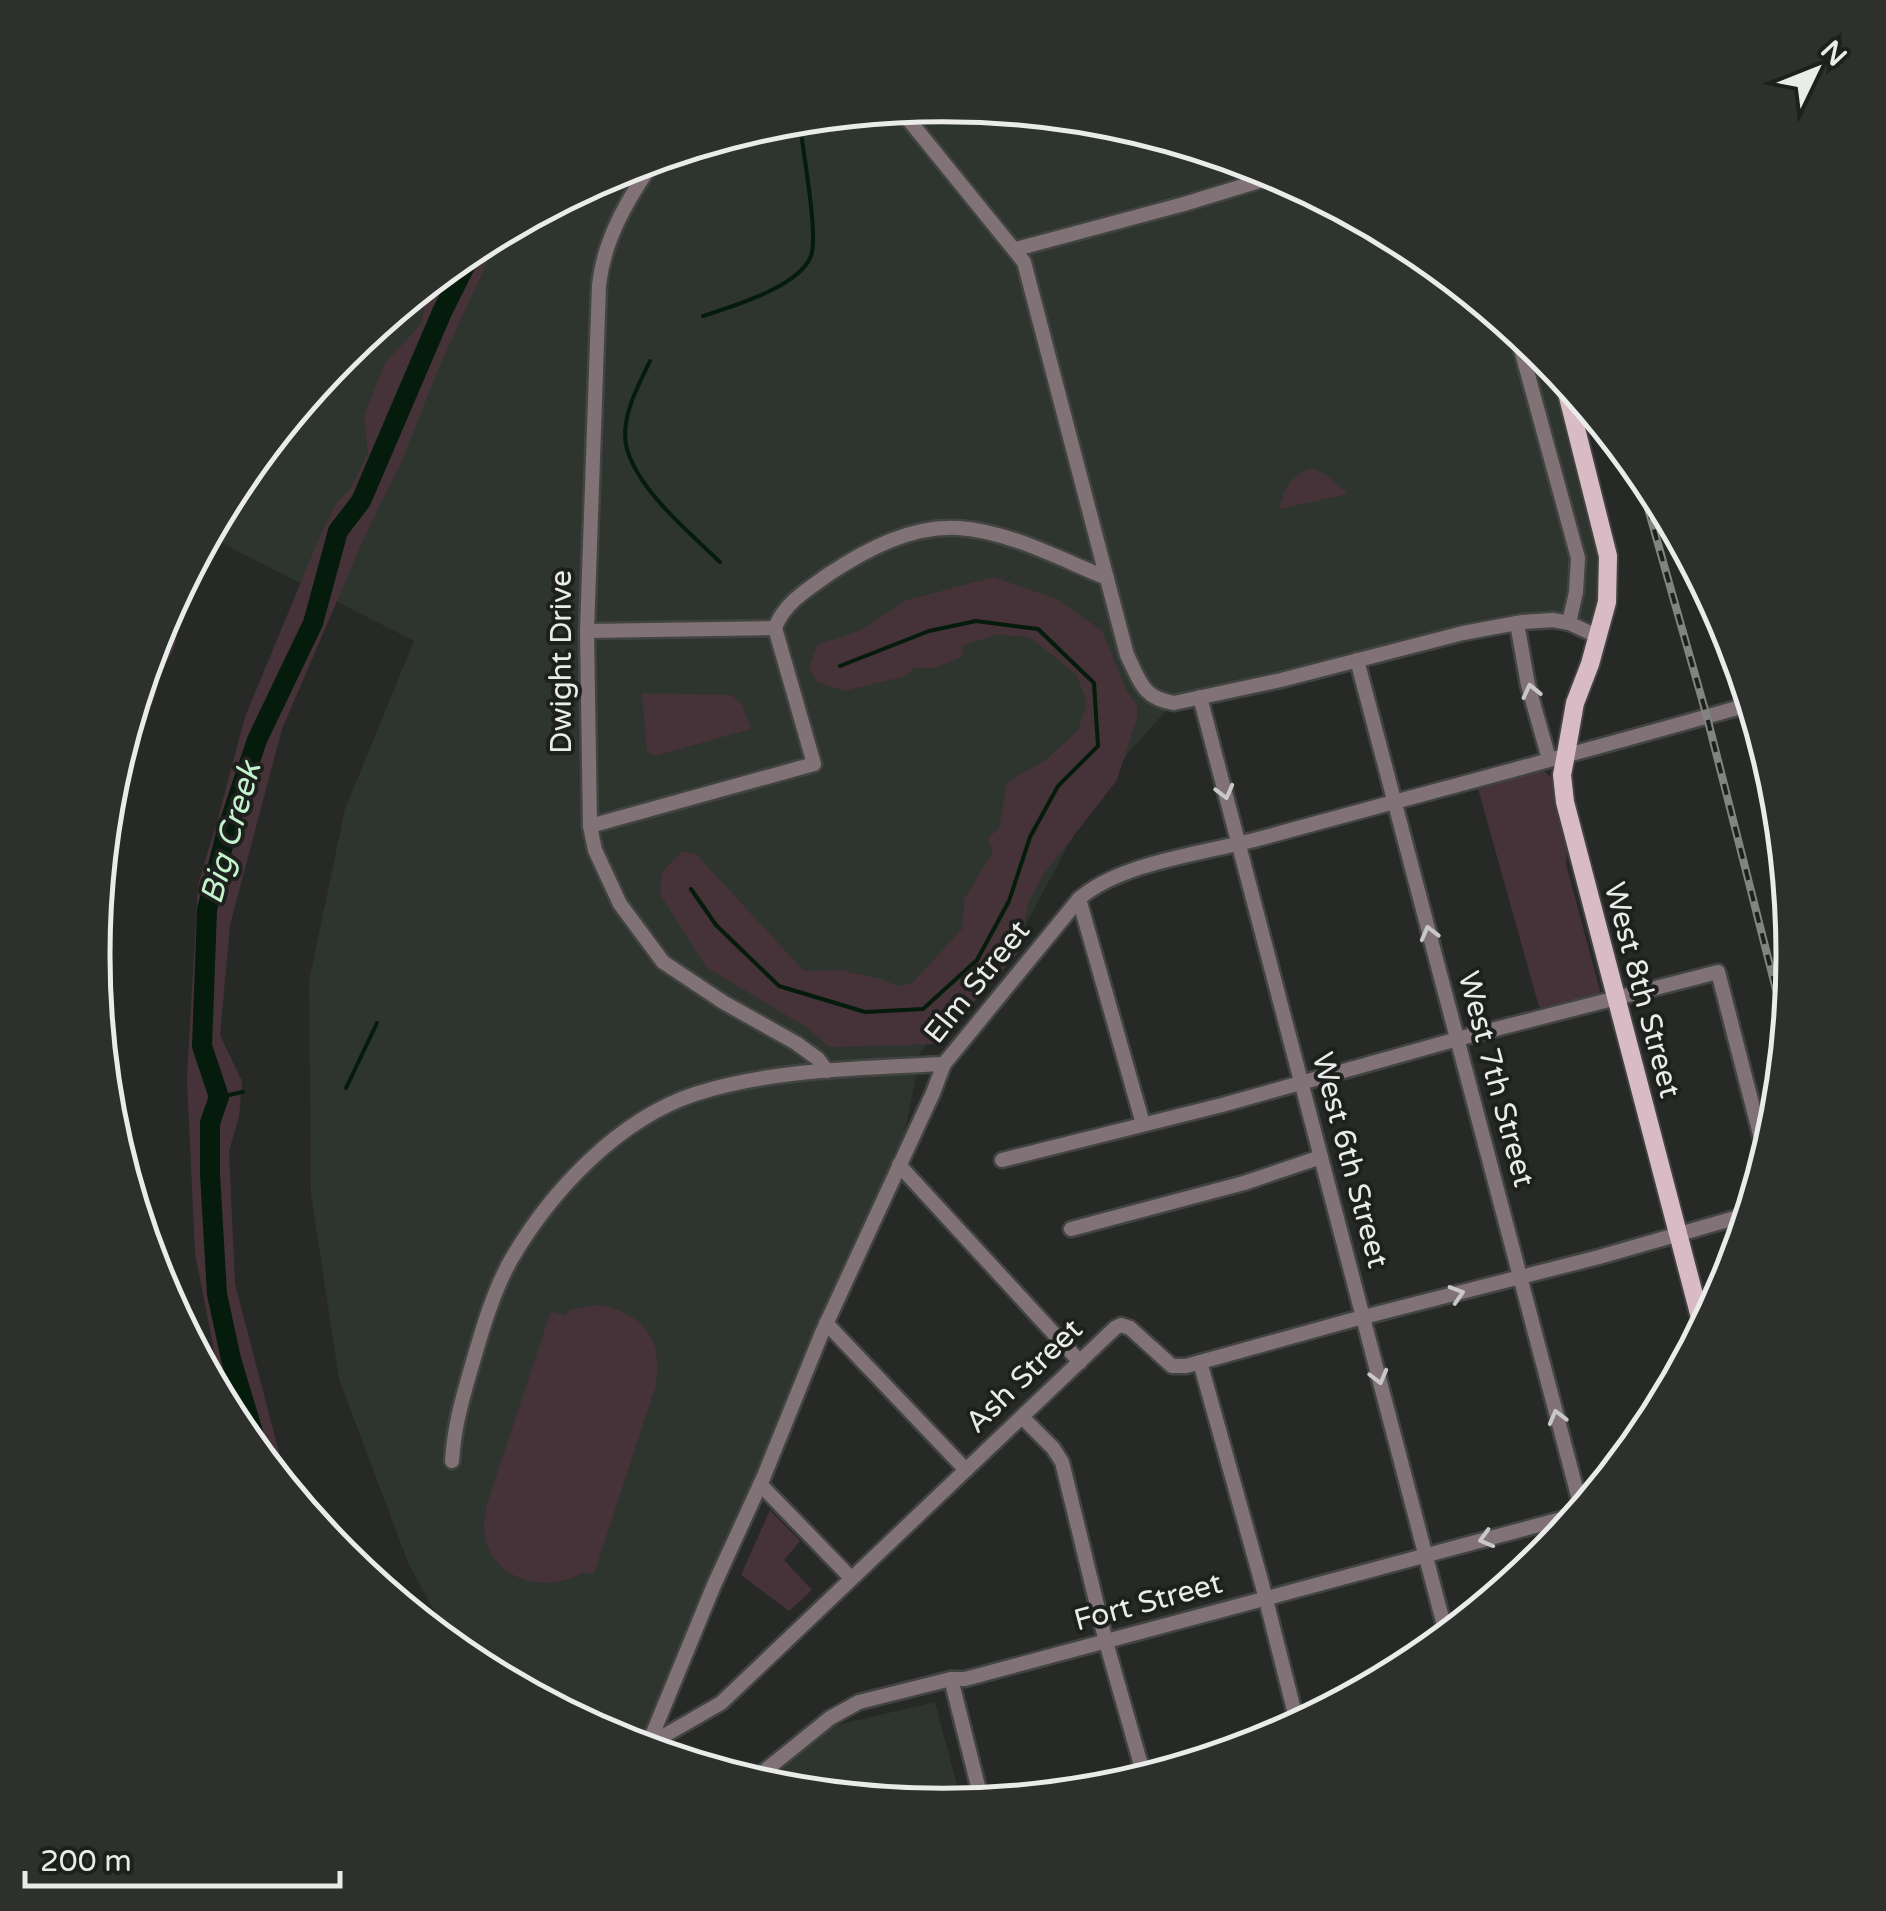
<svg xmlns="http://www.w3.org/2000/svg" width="1886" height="1911" viewBox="0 0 1886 1911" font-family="'Varela Round',sans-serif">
<rect width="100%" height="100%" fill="#272927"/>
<g fill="#2d352e">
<path d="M944 105 1110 121 1269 170 1416 249 1545 355 1565 380 1608 556 1597 636 1569 623 1502 625 1174 702 1129 752 1077 829 1020 935 921 1051 898 1165 646 1750 617 1741 470 1662 457 1652 409 1565 339 1379 311 1194 309 981 345 809 414 641 208 536 236 483 342 354 471 248 618 170 778 121Z"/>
<path d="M935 1702 962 1804 942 1806 777 1790 761 1785 818 1733 833 1726Z"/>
</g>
<g fill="#463239">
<path d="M501 232 437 372 401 463 365 536 282 729 230 925 220 1035 242 1081 239 1117 229 1151 235 1284 281 1460 330 1538 361 1562 370 1580 341 1556 236 1428 225 1407 195 1253 187 1078 198 884 217 822 245 717 320 536 336 503 350 489 368 453 364 415 385 363 421 324 430 282 471 248Z"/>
<path d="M1312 468 1325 474 1348 494 1279 509C1283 490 1292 473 1312 468Z"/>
<path d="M994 577 1059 600 1102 631 1125 687 1137 706V717L1117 780 1044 874 1029 901 1017 954 936 1044 829 1047 806 1027 706 967 660 894 662 872 682 851 696 854 804 971 840 970 878 978 898 986 912 983 962 929 964 899 993 852 988 838 999 828 1007 783 1048 758 1078 730 1087 702 1076 674 1029 637 995 635 962 646 963 656 935 668H914L906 676 844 691 817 682 809 669 817 645 859 631 907 600Z"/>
<path d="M170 606C182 629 178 653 159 669L147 665 157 630Z"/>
<path d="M144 673 157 678C158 702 147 718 127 729Z"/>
<path d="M642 693 730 695 742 704 751 729 655 756 647 752Z"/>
<path d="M1537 771 1545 772 1553 779C1556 804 1570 841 1566 864L1600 991 1597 994 1543 1009 1539 1007 1477 785Z"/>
<path d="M599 1305C644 1313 665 1342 655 1388L594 1574 584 1572C549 1594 494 1582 485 1537 483 1526 485 1516 487 1504L551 1311 564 1315 571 1309Z"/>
<path d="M770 1510 800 1541 784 1560 812 1590 789 1611 741 1575Z"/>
</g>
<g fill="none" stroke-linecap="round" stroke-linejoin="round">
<g stroke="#051b0b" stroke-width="4">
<path d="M703 316C733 306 799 287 811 256 818 236 805 164 802 139"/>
<path d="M650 361C638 386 619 420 627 449 639 491 689 532 720 562"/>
<path d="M1715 604 1738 690"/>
<path d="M691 889 716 925 779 986 865 1012 923 1009 977 960 1009 901 1030 837 1058 786 1098 746 1094 683 1038 629 976 621 929 631 840 666"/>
<path d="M346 1088 377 1023"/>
<path d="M219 1097 243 1092"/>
</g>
<path stroke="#051b0b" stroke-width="20" d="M261 1459 231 1359 217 1294 210 1174V1123L219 1097 202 1046 207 910 227 830 257 740 313 623 338 531 361 501 442 312 475 246"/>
<defs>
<g id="minor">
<path d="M900 109 1024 262 1127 655C1140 681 1142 698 1174 703L1281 680 1463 633 1522 622 1553 620 1569 623 1597 636"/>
<path d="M656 158C629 197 604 238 599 285L587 631 590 826 595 850 620 904 663 962 723 1002 796 1043 818 1059 827 1071"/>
<path d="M1016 249 1184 204 1279 175"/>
<path d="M1516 331 1578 558 1576 592 1569 623"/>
<path d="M1517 623 1528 685 1549 759"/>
<path d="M775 628C784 603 808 589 829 574 867 549 912 525 959 528 1011 532 1060 559 1107 578"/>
<path d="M587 631 775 628"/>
<path d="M1357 660 1582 1511"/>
<path d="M1200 697 1447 1637"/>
<path d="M1764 745 1778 796"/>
<path d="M590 826 814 764 775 628"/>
<path d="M1079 899 1143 1124"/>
<path d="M1002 1160 1222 1105 1472 1035 1718 972 1766 1158"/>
<path d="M899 1165 1080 1362"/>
<path d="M1071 1229 1244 1183 1321 1157"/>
<path d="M826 1323 966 1470"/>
<path d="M1200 1362 1262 1584 1298 1726"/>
<path d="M1022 1417 1053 1448 1062 1462 1106 1642 1145 1779"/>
<path d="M452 1461C454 1429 461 1403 470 1372 481 1334 492 1293 512 1258 552 1190 619 1119 695 1094 772 1069 864 1068 944 1064"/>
<path d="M760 1484 851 1578"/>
<path d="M951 1679 982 1802"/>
<path d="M648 1745 721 1703 1115 1328 1121 1325 1130 1328 1172 1366H1186L1348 1321 1599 1257 1749 1214"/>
<path d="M646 1750 714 1585 764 1476 821 1335 933 1093 944 1064 1079 899C1119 863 1205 853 1258 839 1422 794 1587 751 1751 704"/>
<path d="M751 1782 830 1718 859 1702 951 1679H965L1580 1514"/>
</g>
<path id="major" d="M1563 377 1608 556 1607 602 1590 664 1575 703 1566 754 1562 775 1565 802 1703 1329"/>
</defs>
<use href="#minor" stroke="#424442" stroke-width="19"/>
<use href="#major" stroke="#424442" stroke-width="22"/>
<use href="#minor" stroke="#807277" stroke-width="14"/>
<use href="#major" stroke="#d9bbc5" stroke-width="18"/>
<defs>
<path id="rail" d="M1636 466 1707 717 1786 1029"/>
</defs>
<use href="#rail" stroke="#828482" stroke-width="8"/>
<use href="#rail" stroke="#1d201d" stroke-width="4" stroke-dasharray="11" stroke-linecap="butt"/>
</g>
<defs><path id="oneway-chevron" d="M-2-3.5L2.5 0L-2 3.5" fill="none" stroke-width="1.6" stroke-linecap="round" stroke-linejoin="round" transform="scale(2.5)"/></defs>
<g stroke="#cac7c8">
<use href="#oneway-chevron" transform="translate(1531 691) rotate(-103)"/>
<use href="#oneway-chevron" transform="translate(1225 792) rotate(75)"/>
<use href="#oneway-chevron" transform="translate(1429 933) rotate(-105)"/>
<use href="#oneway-chevron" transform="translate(1457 1294) rotate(-17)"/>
<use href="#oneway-chevron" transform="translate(1379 1377) rotate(75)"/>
<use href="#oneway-chevron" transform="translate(1557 1417) rotate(-105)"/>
<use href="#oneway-chevron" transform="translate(1486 1539) rotate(164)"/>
</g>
<g text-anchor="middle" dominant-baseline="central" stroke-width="8" stroke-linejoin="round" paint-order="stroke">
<g font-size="30" fill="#eaecea" stroke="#1d201d">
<text transform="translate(561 662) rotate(-90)">Dwight Drive</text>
<text transform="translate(977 982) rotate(-51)">Elm Street</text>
<text transform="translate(1642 990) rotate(75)">West 8th Street</text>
<text transform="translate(1496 1079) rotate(75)">West 7th Street</text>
<text transform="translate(1350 1160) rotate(75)">West 6th Street</text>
<text transform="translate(1024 1376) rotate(-44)">Ash Street</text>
<text transform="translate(1148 1602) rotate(-15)">Fort Street</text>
</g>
<g font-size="32" font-style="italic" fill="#c3f3cc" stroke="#1d201d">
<text transform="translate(231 833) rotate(-74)">Big Creek</text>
</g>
</g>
<path d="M0 0H1886V1911H0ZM110 955a833 833 0 1 1 1666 0a833 833 0 1 1-1666 0Z" fill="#2d302d" fill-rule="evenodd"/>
<path fill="none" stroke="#eaecea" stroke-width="5" d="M110 955a833 833 0 1 1 1666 0a833 833 0 1 1-1666 0Z"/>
<g transform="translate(1816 70) rotate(47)" stroke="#1d201d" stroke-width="8" paint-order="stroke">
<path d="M0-8L18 38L0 25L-18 38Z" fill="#eaecea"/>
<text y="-15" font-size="28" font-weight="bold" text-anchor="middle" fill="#eaecea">N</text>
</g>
<path d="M25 1871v15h315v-15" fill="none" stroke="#eaecea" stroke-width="5"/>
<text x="40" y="1871" font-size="30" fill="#eaecea" stroke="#1d201d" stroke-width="8" paint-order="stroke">200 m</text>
</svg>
